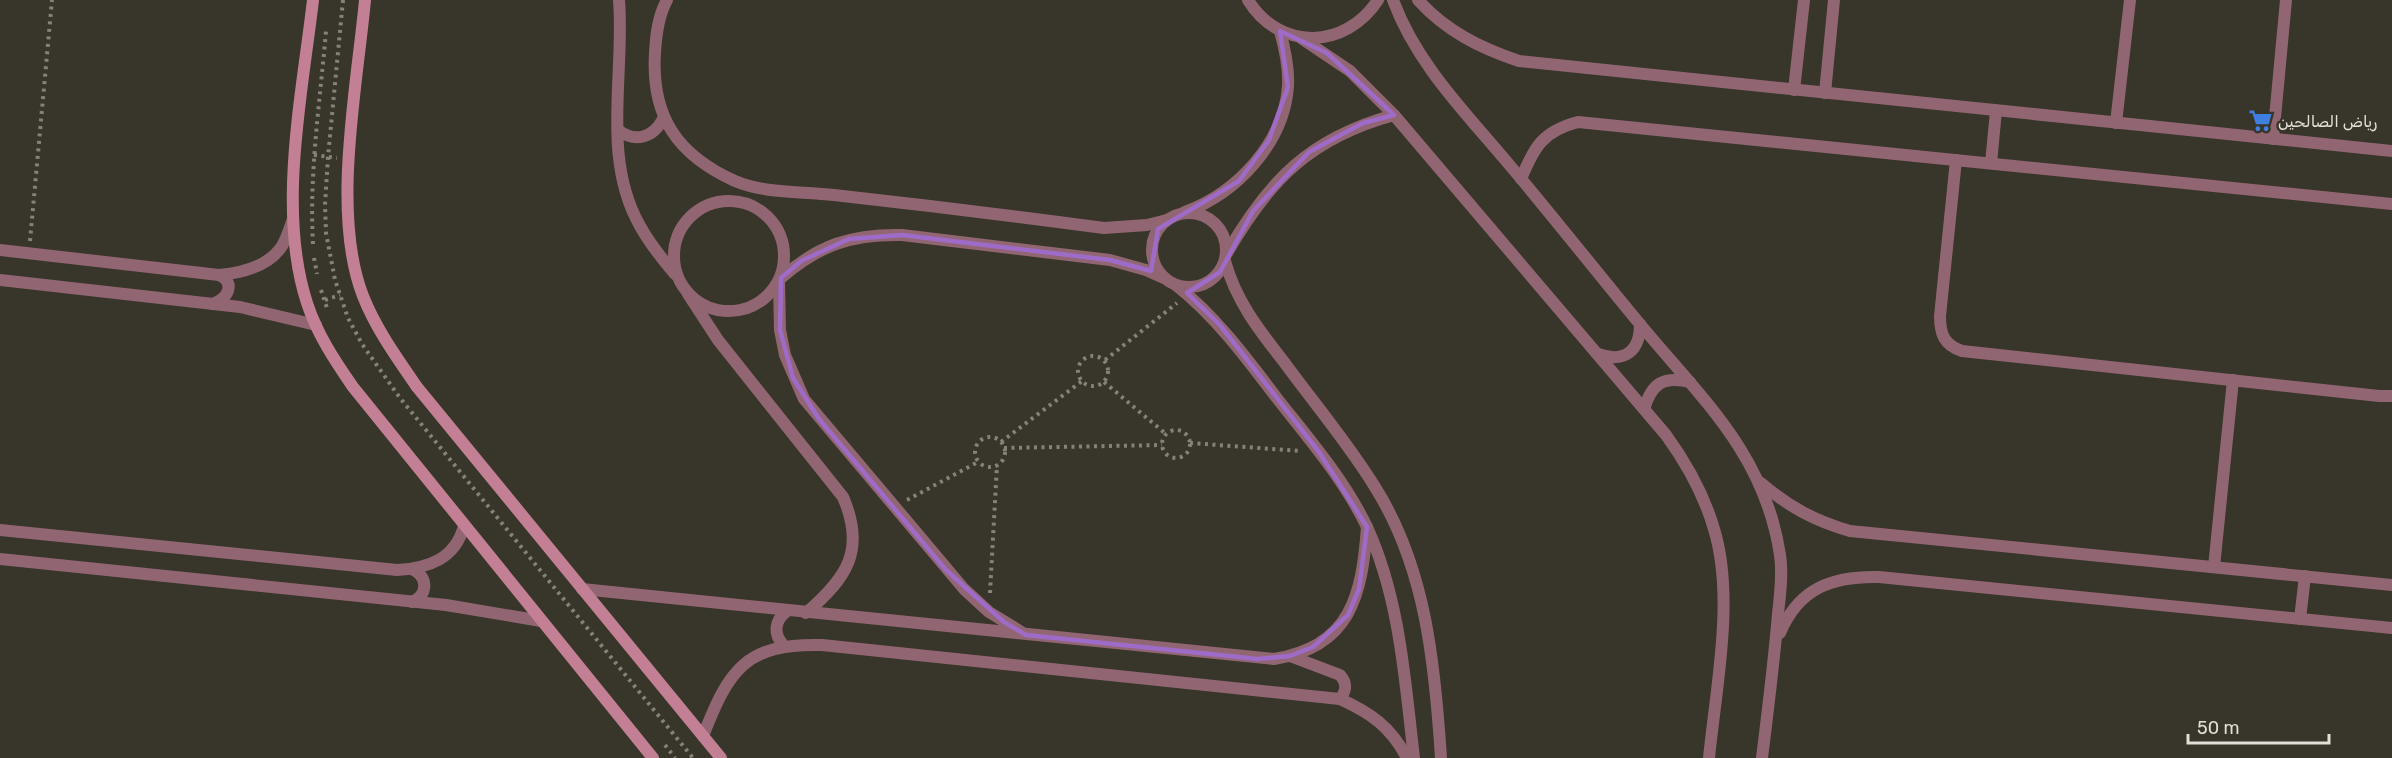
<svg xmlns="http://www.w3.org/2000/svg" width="2392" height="758" viewBox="0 0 2392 758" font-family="Rubik,Cairo,sans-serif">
<rect width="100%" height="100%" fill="#38352a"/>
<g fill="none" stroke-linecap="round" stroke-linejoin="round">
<g stroke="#858379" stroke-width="4" stroke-dasharray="3 4.5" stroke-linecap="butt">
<path d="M343 0 328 157 325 205 326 233 335 280 348 318 362 344 400 398 693 758"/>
<path d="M314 155 337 158"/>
<path d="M30 241 52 0"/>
<path d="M313 244C309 173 320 102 326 31"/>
<path d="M314 258 317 274"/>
<path d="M321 290 328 311"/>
<path d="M325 300 340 295"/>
<circle cx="1093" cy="371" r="15"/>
<path d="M1105 360 1177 303"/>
<path d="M1104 382 1166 434"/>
<circle cx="1176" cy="444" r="14"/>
<circle cx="990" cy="452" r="15"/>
<path d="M1001 442 1082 381"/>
<path d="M1190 443 1300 451"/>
<path d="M1004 448 1162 445"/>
<path d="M907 500 978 462"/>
<path d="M990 593 997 465"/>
<path d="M665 745 675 758"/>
</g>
<g stroke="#916672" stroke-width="12">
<path d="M619 0C625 74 601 158 640 226 650 244 662 259 675 274"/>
<path d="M667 0C658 16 656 35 655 53 651 116 677 155 735 181 766 194 801 191 834 195 924 205 1014 216 1104 228L1147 225 1167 220"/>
<path d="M1248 0C1280 52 1346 49 1378 0"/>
<path d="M1393 0C1416 63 1465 112 1507 162 1552 215 1595 270 1639 323 1701 398 1765 454 1780 555 1783 574 1780 595 1778 614 1774 662 1768 710 1762 758"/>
<path d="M1418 0C1446 31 1480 48 1519 61L2392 151"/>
<path d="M1301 38 1350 71 1394 115 1666 435C1687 464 1704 494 1714 529 1735 597 1716 687 1709 758"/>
<path d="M1794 90 1804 0"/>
<path d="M1825 93 1834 0"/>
<path d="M2116 123 2130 0"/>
<path d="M618 130C635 143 653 138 663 119"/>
<path d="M2273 139 2286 0"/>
<path d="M1956 160 1940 316C1940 334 1944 345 1962 351L2379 396H2392"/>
<path d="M1991 163 1996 111"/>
<path d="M1521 179C1534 147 1543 131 1578 122L2392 204"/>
<circle cx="729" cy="256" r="55"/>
<path d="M1185 212C1237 193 1284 143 1288 86 1289 67 1285 49 1280 31"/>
<circle cx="1189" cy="250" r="37"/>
<path d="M0 250 219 275C241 273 269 266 282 246 287 238 290 227 293 219"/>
<path d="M1227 253C1269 180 1310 138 1394 115"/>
<path d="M1225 261C1236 301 1259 330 1284 362 1314 403 1348 443 1375 487 1426 568 1435 665 1441 758"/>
<path d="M781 278C819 245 851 234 902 235L1110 260 1146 270 1164 278"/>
<path d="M0 280 240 307 316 325"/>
<path d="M779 281 780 330 785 355 804 399 964 589 989 612 1023 633"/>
<path d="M1176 285C1216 317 1245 356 1276 397 1308 438 1344 479 1367 527 1400 599 1405 681 1414 758"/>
<path d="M688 294 718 340 843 497C866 550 847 578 806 613"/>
<path d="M213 304C227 299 237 283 219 275"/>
<path d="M1598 354C1624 363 1640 352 1640 324"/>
<path d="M1644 409C1652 383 1663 376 1690 382"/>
<path d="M1761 483C1789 507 1815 521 1850 531L2392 585"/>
<path d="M0 530 397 570C429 568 455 559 464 526"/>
<path d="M0 559 446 605 541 621"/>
<path d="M2214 567 2233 380"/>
<path d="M582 589 1274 659C1351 647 1362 595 1367 527"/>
<path d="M412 602C428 595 429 577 412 569"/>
<path d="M2300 619 2305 576"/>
<path d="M1780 633C1799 588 1832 576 1879 577L2392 628"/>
<path d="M784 646C773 634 774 621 787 611"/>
<path d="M1290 656 1340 675C1347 683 1347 690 1340 699"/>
<path d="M703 736C729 670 745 643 822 645L1340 699C1371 713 1391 727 1407 758"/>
</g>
<g stroke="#c38094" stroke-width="12">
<path d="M313 0C302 95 277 211 307 303 317 334 335 361 353 387L653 758"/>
<path d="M365 0C357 87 331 214 363 296 376 329 397 358 417 387L721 758"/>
</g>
</g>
<path fill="none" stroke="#9f6bc8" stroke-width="4.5" stroke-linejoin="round" d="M1280 31 1327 53 1394 115 1363 123 1309 152 1253 211 1220 272 1187 293 1220 325 1319 452 1367 527 1359 589 1348 615 1313 647 1290 656 1258 659 1026 635 1004 622 946 570 819 419 793 378 780 330 781 278 801 261 849 239 902 235 1110 260 1151 271 1158 229 1239 181 1269 140 1288 87Z"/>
<defs>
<symbol id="supermarket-bare" viewBox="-9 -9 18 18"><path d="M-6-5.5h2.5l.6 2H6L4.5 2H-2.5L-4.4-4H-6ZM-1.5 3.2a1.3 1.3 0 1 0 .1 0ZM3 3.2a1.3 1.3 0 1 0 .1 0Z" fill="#3f7fe0" stroke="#38352a" stroke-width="2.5" paint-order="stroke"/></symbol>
</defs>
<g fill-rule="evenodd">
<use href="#supermarket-bare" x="2244" y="104" width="33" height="33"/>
</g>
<g text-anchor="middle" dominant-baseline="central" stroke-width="5" stroke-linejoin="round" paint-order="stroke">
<g font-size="16" fill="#e1dfd8" stroke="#38352a" text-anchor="start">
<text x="2278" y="121">رياض الصالحين</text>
</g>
</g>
<path d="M2188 734v9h141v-9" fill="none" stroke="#e1dfd8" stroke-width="3"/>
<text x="2197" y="734" font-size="18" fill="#e1dfd8" stroke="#38352a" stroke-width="4.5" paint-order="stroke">50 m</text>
</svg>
